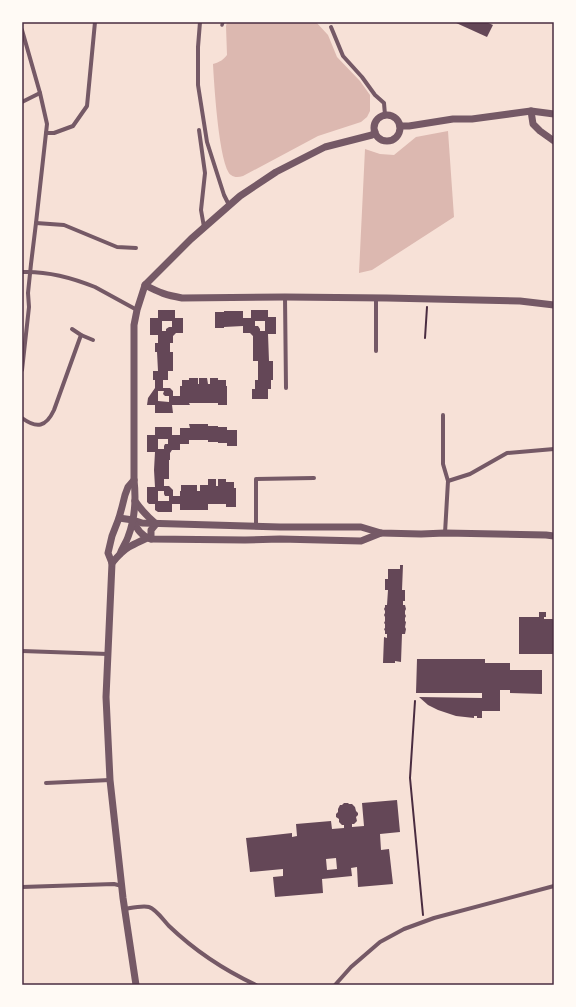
<svg xmlns="http://www.w3.org/2000/svg" width="576" height="1007" viewBox="0 0 576 1007" font-family="Spectral,serif">
<rect width="100%" height="100%" fill="#f7e1d7"/>
<g fill="#dcb8b0">
<path d="M227 22H316L328 35 337 57 360 81 370 95V111L367 117 361 122 318 136 243 176C239 177 235 178 231 175 219 166 214 82 213 64 220 62 223 60 227 55L226 26Z"/>
<path d="M448 131 454 217 372 270 359 273 365 149 380 154 394 155 416 137Z"/>
</g>
<g fill="#644757" fill-rule="evenodd">
<path d="M454 22H486L493 25 487 37Z"/>
<path d="M158 310H175V318H183V333H176L173 336V343H170V352H173V371H168V380H163V388H170L173 391V396H180V386H182V380H189V378H198V384H199V378H207L208 384H210V378H218V380H226V386H227V405H218V403H189L190 405H172L173 413H155V405H147L148 398 155 388V380H153V371H158L157 352H155V343H158V335H150V318H158ZM162 321H172V327H169L166 329V331H162ZM158 391H164L163 394 165 396H169V402L158 401Z"/>
<path d="M251 310H268V317H276V334H268L269 361H273V380H271V389H268V399H252V389H255V380H258V361H253V336L250 333H243V326L224 327V328H215V312H224V311H243V318H251ZM255 321H265V331H260V329L258 326H255Z"/>
<path d="M189 424H208V426H218V427H227V430H237V446H227V443H218V442H208V440H189V444H180V450H172L170 453V460H169V479H164V486H169L173 490V496H180V491H181V485H197V491H200V485H208V479H216V486H218V479H226V482H234V488H236V507H226V504H208V510H180V504H172V512H158L155 510V504H149L147 502V487H155L154 470 155 452H147V435H155V427H172V435H180V428H190ZM158 439H168V444H165L164 446V449H158ZM158 491H164V494L165 496H169V501H158Z"/>
<path d="M400 565H403L402 590H405V601H403V605H405L406 609 405 611V614L406 616 405 618V621L406 622 405 627 406 629 405 634H402L401 662 395 661V663H383L384 637 387 638V634H385V631L384 629 385 628V624L384 623 385 621V617L384 615 385 613V611L384 609 385 607V605H387L388 590H385V579H388V569H400Z"/>
<path d="M539 612H546V617H544V619H554V654H519V617H539Z"/>
<path d="M417 659H485V663H510V670H542V694L510 693V690H500V711H482V718H477V716H474V718L456 716 438 710 428 705 419 697 482 698V693H416Z"/>
<path d="M397 800 400 832 380 834 381 850 389 849 393 884 358 887 357 867 351 868 352 876 322 879 323 893 275 897 273 877 283 876V869L250 872 246 838 292 833V837L297 836 296 824 331 821 332 829 344 828V825H342L339 822V819L336 817V814L338 812V809L340 805H342L344 803H348L349 804H352L355 807 356 811 358 813V815L356 817 357 821 354 824H352V827L364 826 362 803ZM336 858 337 869 327 870 326 859Z"/>
</g>
<g fill="none" stroke-linecap="round" stroke-linejoin="round">
<g stroke="#4a2c40" stroke-width="2">
<path d="M425 338 427 307"/>
<path d="M415 701 410 778 423 915"/>
</g>
<path stroke="#755966" stroke-width="3.5" d="M222 25 223 22"/>
<g stroke="#755966" stroke-width="4">
<path d="M200 22 198 47V85L207 142 224 195 229 205"/>
<path d="M331 27 343 56 362 77 375 95 384 103 385 115"/>
<path d="M22 30 40 93 47 124 36 223 31 264 28 293 29 307 22 370"/>
<path d="M22 102 40 93"/>
<path d="M199 130 205 173 201 210 204 227"/>
<path d="M46 133H54L73 126 87 106 95 22"/>
<path d="M36 223 64 225 117 247 136 248"/>
<path d="M22 272C47 271 73 278 95 287L137 310"/>
<path d="M285 297 286 388"/>
<path d="M81 335 93 340"/>
<path d="M376 351V298"/>
<path d="M443 415V464L448 481 445 533"/>
<path d="M22 418C37 429 46 427 54 410L81 335 72 329"/>
<path d="M448 481 470 474 507 453 554 449"/>
<path d="M256 526V479L314 478"/>
<path d="M22 651 108 654"/>
<path d="M46 783 110 780"/>
<path d="M22 887 114 884 122 886"/>
<path d="M125 909C131 908 143 905 149 907 156 909 164 921 169 926 194 950 224 970 256 985"/>
<path d="M335 985 351 967 380 942 404 929 434 918 554 886"/>
</g>
<g stroke="#755966" stroke-width="7">
<path d="M531 111 533 124 540 131 554 141"/>
<circle cx="387" cy="128" r="13"/>
<path d="M400 126H409L453 119H472L531 111 554 114"/>
<path d="M145 285C160 293 166 295 182 298L285 297 387 298 520 301 554 305"/>
<path d="M134 480 128 487 125 495 122 507 119 518 112 536 108 553 112 563 106 697 110 780 123 898 136 985"/>
<path d="M135 501C141 510 148 517 156 524L151 530V539"/>
<path d="M119 518 133 520 142 523 280 527H361L381 533 421 534 445 533 546 535 554 536"/>
<path d="M133 520C137 529 141 536 151 539L245 540 280 539 361 541 381 533"/>
<path d="M120 554C122 548 126 543 128 537 135 519 136 498 134 480V325L137 310 145 285 191 239 240 196 276 172 325 147 372 135 375 132"/>
<path d="M112 563C117 557 122 551 129 547 134 544 141 541 147 538"/>
</g>
</g>
<rect width="576" height="1007" fill="none" stroke="#fffaf5" stroke-width="46"/>
<rect x="23" y="23" width="530" height="961" fill="none" stroke="#4a2c40" stroke-width="1.5"/>
</svg>
